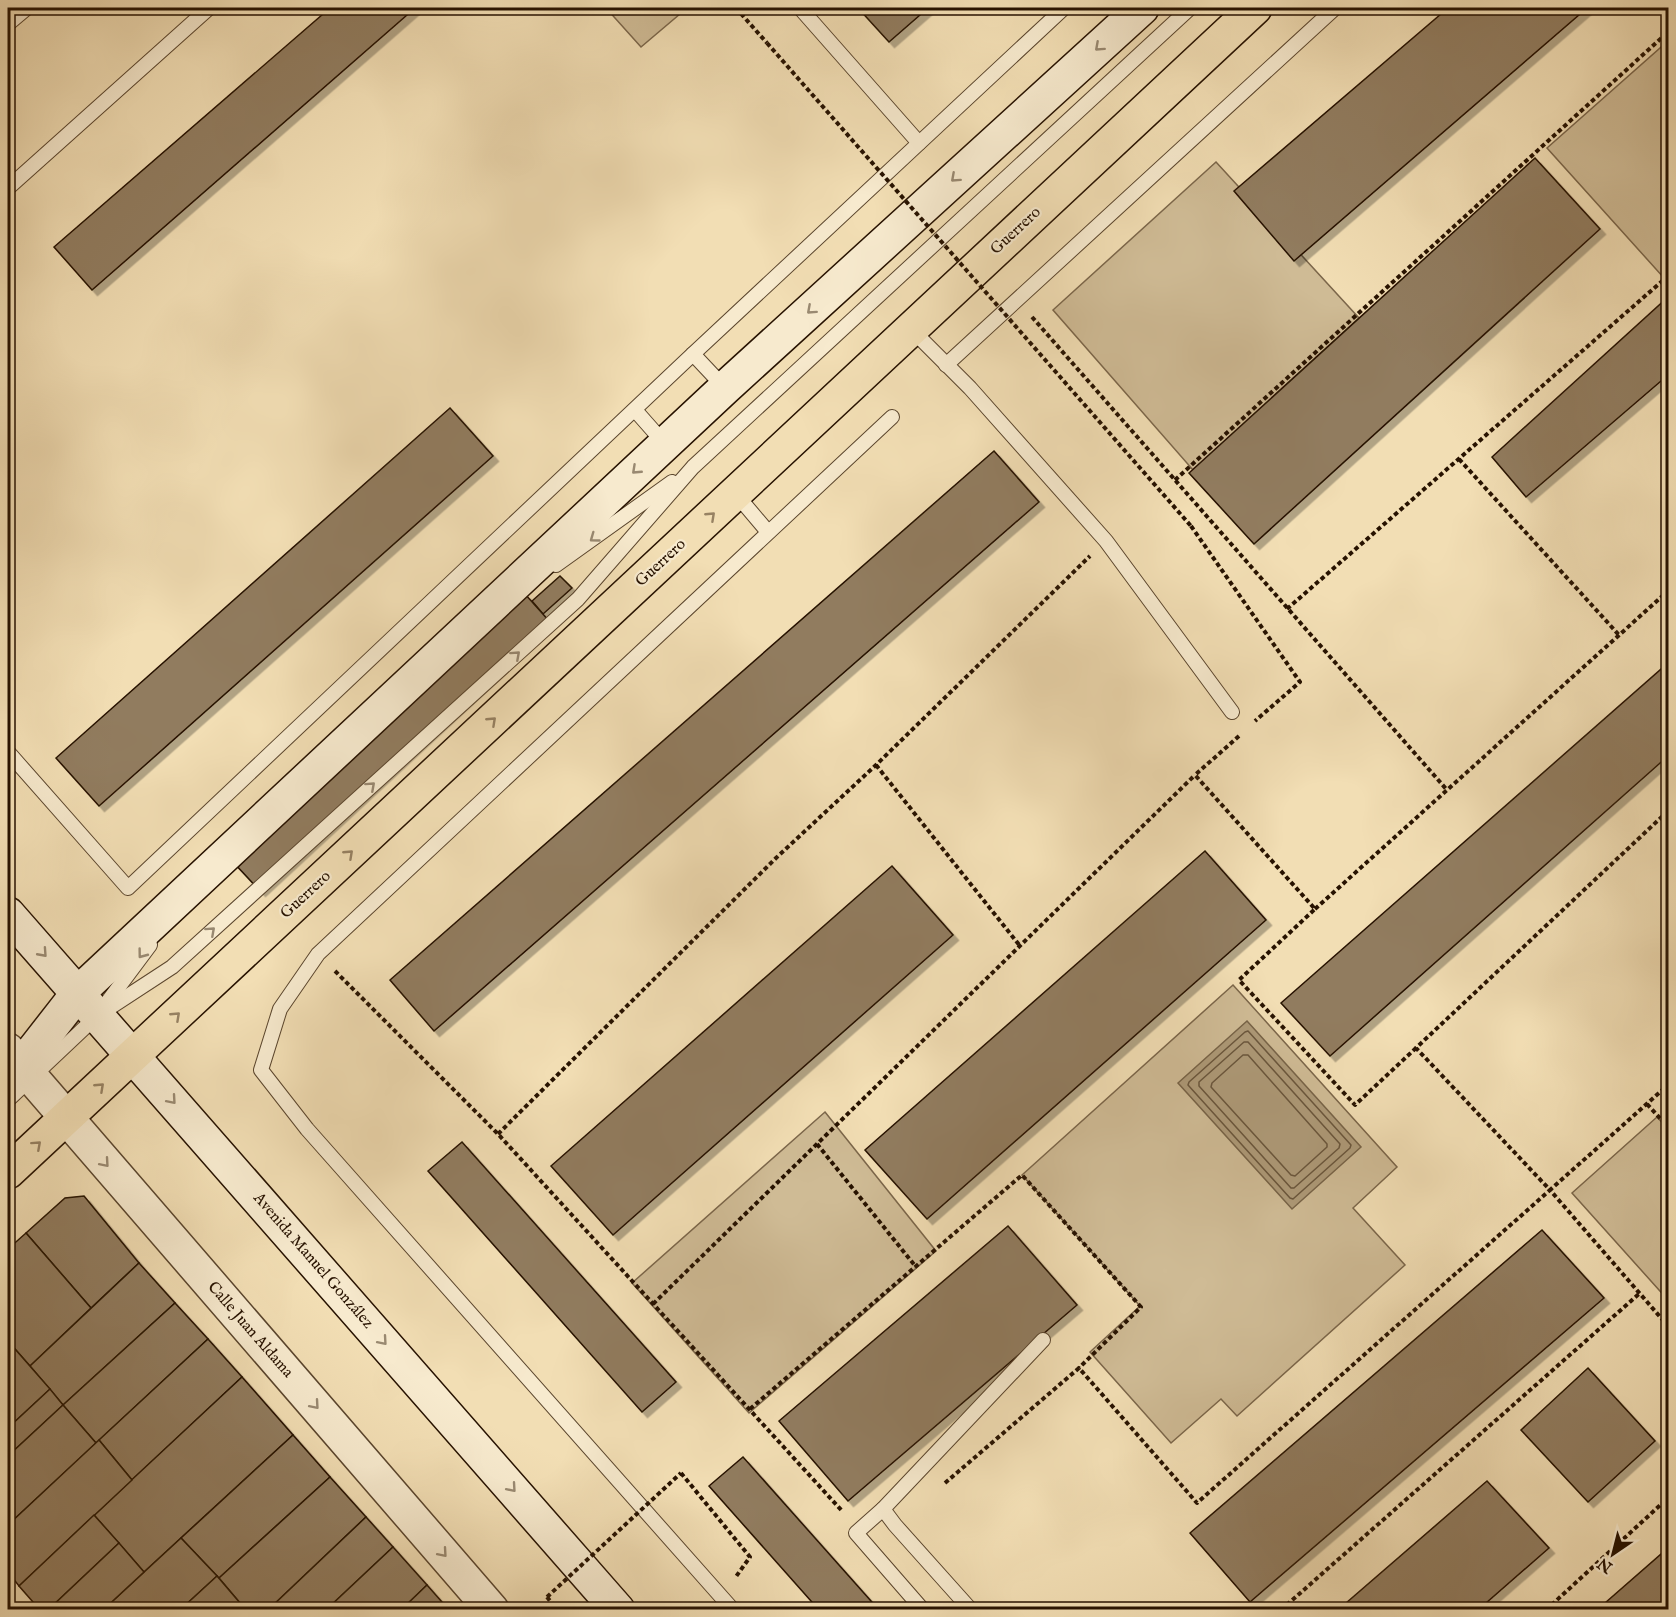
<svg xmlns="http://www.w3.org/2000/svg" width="1676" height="1617" viewBox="0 0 1676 1617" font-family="'IM FELL English',serif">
<defs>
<filter id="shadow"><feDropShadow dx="5.5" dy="5.5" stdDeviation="0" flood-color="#0004"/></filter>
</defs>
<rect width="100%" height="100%" fill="#f2deb4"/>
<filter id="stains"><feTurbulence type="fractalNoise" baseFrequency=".00333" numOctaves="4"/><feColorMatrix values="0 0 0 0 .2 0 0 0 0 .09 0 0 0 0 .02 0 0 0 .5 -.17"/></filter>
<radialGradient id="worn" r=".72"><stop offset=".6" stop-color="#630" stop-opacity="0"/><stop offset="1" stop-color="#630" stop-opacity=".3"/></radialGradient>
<g fill="#cfbb95" stroke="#7b664a" stroke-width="1.5">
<path d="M606 8H687L641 47Z"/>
<path d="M1668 41V275L1664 278 1547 148Z"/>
<path d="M1216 162 1359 318 1193 470 1053 310Z"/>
<path d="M1233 985 1397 1167 1353 1208 1405 1265 1237 1416 1221 1399 1171 1443 1090 1352 1140 1306 1022 1175Z"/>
<path d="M825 1112 936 1251 749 1413 632 1283Z"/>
<path d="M1657 1117 1668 1129V1300L1572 1193Z"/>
</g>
<path fill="#ad9977" stroke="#776347" stroke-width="1.5" d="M1247 1021 1361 1147 1292 1209 1178 1083Z"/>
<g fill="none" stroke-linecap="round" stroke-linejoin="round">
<g stroke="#6a563c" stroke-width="1.5">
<path d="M1248 1031 1351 1145 1350 1148 1293 1199 1290 1198 1188 1085 1189 1082 1245 1032Z"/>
<path d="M1244 1042H1248L1340 1144 1339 1148 1294 1188H1291L1199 1086V1082Z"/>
<path d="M1243 1055H1248L1327 1144V1147L1295 1176 1291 1175 1211 1087 1212 1083Z"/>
</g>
</g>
<g fill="#917c5e" stroke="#271200" stroke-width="1.5" filter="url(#shadow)">
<path d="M330 8H415L92 290 54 247Z"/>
<path d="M858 8H928L889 42Z"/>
<path d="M1448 8H1587L1294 261 1234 191Z"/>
<path d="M1535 158 1600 229 1254 544 1189 473Z"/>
<path d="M1668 297V375L1526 497 1492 457Z"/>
<path d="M450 408 493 456 99 806 56 758Z"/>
<path d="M994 451 1039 502 434 1031 390 980Z"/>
<path d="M560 576 572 588 543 614 532 601Z"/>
<path d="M525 594 550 622 260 891 234 863Z"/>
<path d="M1668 663V756L1330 1056 1281 1003Z"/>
<path d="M1205 851 1266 920 927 1219 865 1150Z"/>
<path d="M892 866 953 935 613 1235 551 1166Z"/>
<path d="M462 1142 676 1382 642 1412 428 1171Z"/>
<path d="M84 1196 139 1263 91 1308 26 1233 65 1198Z"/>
<path d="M1008 1226 1077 1305 848 1501 779 1421Z"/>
<path d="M1542 1230 1604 1298 1250 1602 1190 1533Z"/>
<path d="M26 1233 91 1308 30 1366 8 1341V1249Z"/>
<path d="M139 1263 175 1303 63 1405 30 1366Z"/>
<path d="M175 1303 208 1339 96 1443 63 1405Z"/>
<path d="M208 1339 242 1377 132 1480 99 1440Z"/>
<path d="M8 1341 50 1389 8 1428Z"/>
<path d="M1588 1368 1655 1441 1588 1502 1521 1430Z"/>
<path d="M242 1377 293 1435 144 1572 94 1515Z"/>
<path d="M50 1389 63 1405 8 1456V1428Z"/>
<path d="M63 1405 96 1443 8 1525V1456Z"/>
<path d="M293 1435 330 1477 219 1578 181 1538Z"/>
<path d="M99 1440 132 1480 19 1586 8 1572V1525Z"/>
<path d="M743 1457 879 1610H819L709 1486Z"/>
<path d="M330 1477 366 1517 268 1610H246L219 1578Z"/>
<path d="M1487 1481 1549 1548 1478 1610H1338Z"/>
<path d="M94 1515 119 1543 48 1610H40L19 1586Z"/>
<path d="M366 1517 393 1547 326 1610H268Z"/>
<path d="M181 1538 217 1576 180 1610H103Z"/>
<path d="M119 1543 144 1572 103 1610H48Z"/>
<path d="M393 1547 427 1585 401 1610H326Z"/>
<path d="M1668 1548V1610H1597Z"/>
<path d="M217 1576 246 1610H180Z"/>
<path d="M427 1585 449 1610H401Z"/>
</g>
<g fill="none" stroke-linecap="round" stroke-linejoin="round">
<defs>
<g id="service">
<path d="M800 8 919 143"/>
<path d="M8 24 27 8"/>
<path d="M8 188 209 8"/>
<path d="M911 329 970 388 1106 541 1232 712"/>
<path d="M693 354 725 388"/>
<path d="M946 365 1335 8"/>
<path d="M635 410 665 444"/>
<path d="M735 493 768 532"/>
<path d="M556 565 672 482"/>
<path d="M8 752 128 888 693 354 1064 8"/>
<path d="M97 1016 172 967 578 599 693 467 1190 8"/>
<path d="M8 1100 97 1016 150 945"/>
<path d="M883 1509 856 1533 923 1610"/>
<path d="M733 1610 307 1129 261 1070 280 1009 318 954 892 417"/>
<path d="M971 1610 895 1525 883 1509 1043 1340"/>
</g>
<path id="tertiary" d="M8 1050 492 1610"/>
<g id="secondary">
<path d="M8 914 618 1610"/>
<path d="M8 1078 21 1066 78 993 725 388 1142 8"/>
</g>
<path id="primary" d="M8 1172 1255 8"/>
</defs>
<use href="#service" stroke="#5a452d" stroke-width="16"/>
<use href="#tertiary" stroke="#5a452d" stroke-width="36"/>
<use href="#secondary" stroke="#271200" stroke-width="36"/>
<use href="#primary" stroke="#271200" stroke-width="36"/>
<g stroke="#271200" stroke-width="4" stroke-dasharray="4.5 3" stroke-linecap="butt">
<path d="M736 8 767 43"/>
<path d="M1032 317 1447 790"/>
<path d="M1459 459 1619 635"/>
<path d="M1175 480 1668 32"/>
<path d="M1191 526 1300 682 1255 721"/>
<path d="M1287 609 1668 276"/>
<path d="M1239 736 1195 775 1315 909 1239 980 1355 1105 1416 1048"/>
<path d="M876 765 1020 946"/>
<path d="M1668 811 1416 1048 1550 1190 1668 1085"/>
<path d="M1315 909 1668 591"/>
<path d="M335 971 498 1134 843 1512"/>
<path d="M1647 1104 1668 1127"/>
<path d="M498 1134 776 858 876 765 1090 556"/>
<path d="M817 1144 916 1267"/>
<path d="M653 1304 1195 775"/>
<path d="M750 1409 1022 1175 1141 1307 1079 1368"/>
<path d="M681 1473 750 1557 735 1578"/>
<path d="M945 1483 1079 1368 1197 1503 1550 1190 1668 1326"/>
<path d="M547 1597 557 1610"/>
<path d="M1281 1610 1640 1293"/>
<path d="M1546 1610 1668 1498"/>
</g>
<use href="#service" stroke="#f7eace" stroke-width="14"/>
<use href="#tertiary" stroke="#f7eace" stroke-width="33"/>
<use href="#secondary" stroke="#f7eace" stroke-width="33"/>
<use href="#primary" stroke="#f2deb4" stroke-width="33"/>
<g stroke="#271200" stroke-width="4" stroke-dasharray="4.5 3" stroke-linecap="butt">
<path d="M767 43 1191 526"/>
<path d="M547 1597 681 1473"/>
</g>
</g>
<defs><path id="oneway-chevron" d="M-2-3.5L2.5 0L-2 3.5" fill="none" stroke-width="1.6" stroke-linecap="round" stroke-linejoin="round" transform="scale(1.5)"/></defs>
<g stroke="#998971">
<use href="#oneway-chevron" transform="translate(1099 47) rotate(138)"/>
<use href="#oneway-chevron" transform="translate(955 178) rotate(138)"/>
<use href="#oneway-chevron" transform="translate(811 310) rotate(138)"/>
<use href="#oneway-chevron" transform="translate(636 470) rotate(137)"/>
<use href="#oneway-chevron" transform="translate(594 538) rotate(144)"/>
<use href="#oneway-chevron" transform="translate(516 655) rotate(-42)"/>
<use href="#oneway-chevron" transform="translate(371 786) rotate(-42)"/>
<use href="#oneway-chevron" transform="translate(211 931) rotate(-42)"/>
<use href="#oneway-chevron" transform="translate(43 953) rotate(48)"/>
<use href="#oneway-chevron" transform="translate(142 954) rotate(127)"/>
<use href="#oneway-chevron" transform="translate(172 1100) rotate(49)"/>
<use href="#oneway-chevron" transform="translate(105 1163) rotate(49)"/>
<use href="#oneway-chevron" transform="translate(383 1341) rotate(49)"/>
<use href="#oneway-chevron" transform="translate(315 1405) rotate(49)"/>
<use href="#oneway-chevron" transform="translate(512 1488) rotate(49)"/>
<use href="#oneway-chevron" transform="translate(443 1553) rotate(49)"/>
</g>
<g stroke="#978263">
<use href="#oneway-chevron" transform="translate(711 516) rotate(-43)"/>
<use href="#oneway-chevron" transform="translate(492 721) rotate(-43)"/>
<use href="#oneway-chevron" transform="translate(349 854) rotate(-43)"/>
<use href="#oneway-chevron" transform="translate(176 1016) rotate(-43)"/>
<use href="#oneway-chevron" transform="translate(100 1087) rotate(-43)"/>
<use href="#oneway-chevron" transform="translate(37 1145) rotate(-42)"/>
</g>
<g text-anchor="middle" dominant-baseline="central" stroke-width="4.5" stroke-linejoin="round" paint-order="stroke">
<g font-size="16" fill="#271200" stroke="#f7eace">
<text transform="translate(1016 231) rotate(-43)">Guerrero</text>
<text transform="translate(661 563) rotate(-43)">Guerrero</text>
<text transform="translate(306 895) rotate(-43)">Guerrero</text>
<text transform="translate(313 1261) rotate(49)">Avenida Manuel González</text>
<text transform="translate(250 1330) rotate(49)">Calle Juan Aldama</text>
</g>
</g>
<rect width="1676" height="1617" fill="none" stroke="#f2deb4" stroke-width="30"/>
<rect x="9" y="9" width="1658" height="1599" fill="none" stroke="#271200" stroke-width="3"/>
<rect x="15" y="15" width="1646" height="1587" fill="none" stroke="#271200" stroke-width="1.5"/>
<g transform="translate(1613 1554) rotate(215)" stroke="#f7eace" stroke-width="4.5" paint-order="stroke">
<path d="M0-4.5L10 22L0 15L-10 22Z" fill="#271200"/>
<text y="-9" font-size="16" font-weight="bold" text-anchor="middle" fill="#271200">N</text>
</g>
<rect width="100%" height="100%" filter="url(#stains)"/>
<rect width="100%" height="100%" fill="url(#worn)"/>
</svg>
